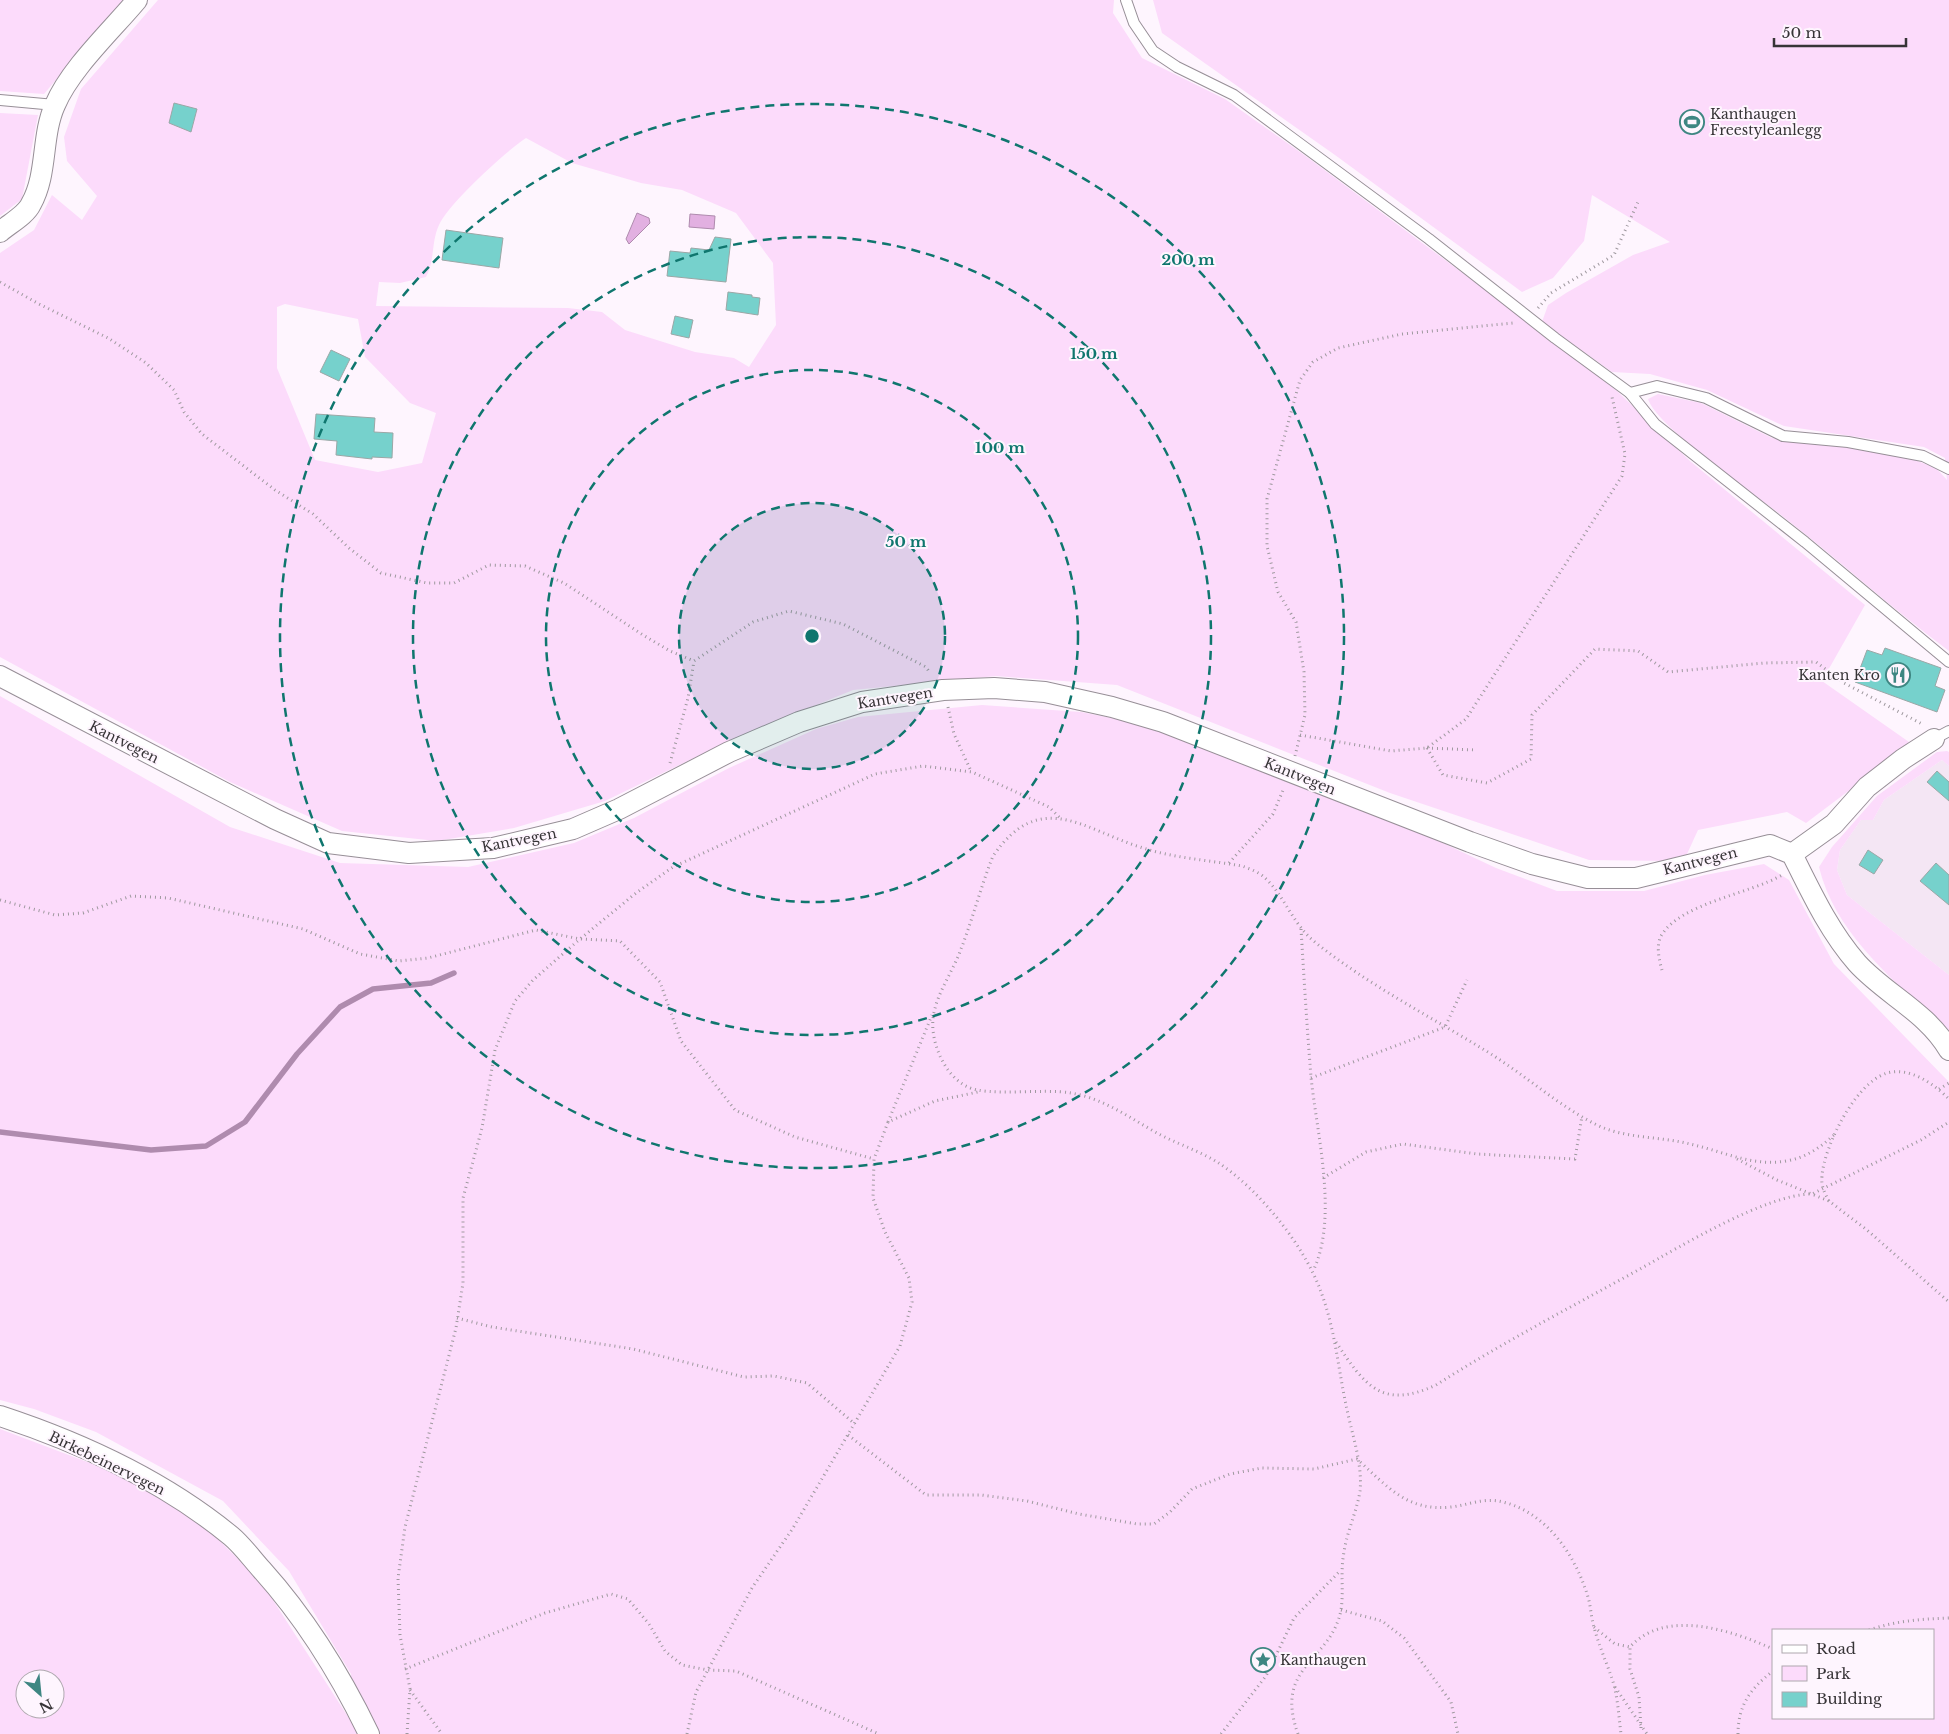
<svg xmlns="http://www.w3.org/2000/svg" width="1949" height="1734" viewBox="0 0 1949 1734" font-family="'Libre Baskerville',serif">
<rect width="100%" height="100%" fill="#fef5fe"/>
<path fill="#f4e6f4" d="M1942 760 1949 766V975L1847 895 1837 870 1840 850 1861 820H1873L1884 800Z"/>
<g fill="#fcdbfb" fill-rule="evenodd">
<path d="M0 0H123L44 94 0 91Z"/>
<path d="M158 0H1114L1113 13 1142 58 1225 99 1307 157 1484 289 1617 391 1690 461 1865 605 1822 681 1909 742 1891 759 1806 823 1787 812 1698 830 1687 854 1668 861 1589 860 1390 793 1117 685 996 676 853 690 733 739 605 801 514 828 437 841 342 831 230 782 0 657V253L34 230 52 195 82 220 97 196 67 161 64 137 81 89ZM526 138 572 163 641 183 682 190 736 213 773 263 776 325 749 367 734 358 695 352 625 330 602 312 568 308 376 306 379 282 400 283 426 277C435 261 431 242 439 225 448 204 506 151 526 138ZM285 304 358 319 365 357 410 403 436 413 422 463 378 472 315 460 277 368V307Z"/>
<path d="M1153 0H1949V651C1891 608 1838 559 1781 515 1754 493 1657 427 1648 399L1658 394 1701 403 1772 438 1851 447 1915 460 1936 468 1947 480 1945 458 1924 447 1784 426 1707 390 1650 374 1612 372 1542 322 1548 305 1566 293 1633 255 1670 242 1592 195 1584 241 1553 278 1522 292 1335 155 1162 33Z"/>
<path d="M0 113 38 115 22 199 0 216Z"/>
<path d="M0 696 230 827 340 863 468 867 574 843 634 818 729 768 816 729 858 717 982 705 1081 712 1131 722 1203 743 1341 803 1426 835 1496 868 1557 891H1644L1705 875 1764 864 1789 880 1834 964 1949 1082V1734H0V1429L119 1474 203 1524 262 1583 352 1723 351 1674 289 1571 223 1501 96 1432 34 1409 0 1400ZM1773 1630H1933V1718H1773ZM25 1679H55V1709H25Z"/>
<path d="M1947 751 1949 752V766L1942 760 1884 800 1873 820H1861L1840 850 1837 870 1847 895 1949 975V1035C1901 984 1836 938 1819 867L1832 847 1877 796 1937 752Z"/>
</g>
<g fill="#e2b0e1" stroke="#af8bae">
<path d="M637 213 649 218 650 223 629 244 626 239Z"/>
<path d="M690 214 715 216 714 229 689 227Z"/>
</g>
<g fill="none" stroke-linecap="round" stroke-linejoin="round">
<path stroke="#af8bae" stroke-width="5.5" d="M0 1132 151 1150 206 1146 245 1122 297 1054 340 1007 373 989 431 983 454 973"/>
</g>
<g fill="#76d1cc" stroke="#9ba7a6">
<path d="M174 103 197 109 191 132 169 123Z"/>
<path d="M446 230 503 238 499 268 442 260Z"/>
<path d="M715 237 731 239 726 282 667 276 670 251 690 253 691 248 709 250Z"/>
<path d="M728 292 752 295V297L760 298 758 315 726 310Z"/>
<path d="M675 316 693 320 689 338 671 334Z"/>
<path d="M331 350 350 359 339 381 320 372Z"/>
<path d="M316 414 375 418 374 432 393 433 392 458 372 457V459L336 455 337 441 314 439Z"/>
<path d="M1885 648 1941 668 1935 686 1945 690 1937 712 1855 682 1867 650 1882 655Z"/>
<path d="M1937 771 1949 782V801L1927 782Z"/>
<path d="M1868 850 1883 860 1874 874 1859 865Z"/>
<path d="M1936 863 1949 875V905L1920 881Z"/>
</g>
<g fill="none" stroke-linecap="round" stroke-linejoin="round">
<defs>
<g id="lane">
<path d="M1126 0 1134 23 1153 51 1177 67 1234 95 1429 239 1555 338 1630 393 1655 424 1805 542 1949 662"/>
<path d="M0 100 55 105"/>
<path d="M1630 393 1657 386 1706 398 1783 436 1848 442 1923 456 1949 469"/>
<path d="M1934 739 1949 731"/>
</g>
<g id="street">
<path d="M0 232C9 224 26 215 31 204 48 174 41 136 55 105 70 69 112 30 137 0"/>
<path d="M0 676 275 819 328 843 409 853 493 848 573 829 619 809 729 752 799 722 862 702 943 690 994 688 1045 692 1112 707 1163 722 1470 842 1532 864 1588 878H1636L1770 845 1792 854C1811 892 1829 931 1857 963 1885 994 1927 1012 1949 1050"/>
<path d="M1792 854 1834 824 1867 787 1903 759 1934 739"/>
<path d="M0 1416C82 1443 164 1481 231 1536 242 1545 252 1559 262 1570 306 1619 340 1674 369 1734"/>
</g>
</defs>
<use href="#lane" stroke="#978f97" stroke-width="12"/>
<use href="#street" stroke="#978f97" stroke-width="22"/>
<g stroke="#9f999f" stroke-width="3" stroke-dasharray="1 4" stroke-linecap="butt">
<path d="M0 282 39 304 108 338 146 363 174 390 184 412 202 434 275 490 313 514 349 548 381 573 427 583H454L489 565 525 566 564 583 643 635 670 651 694 661 753 622 789 611 843 624 926 667 930 673"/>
<path d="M1538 308 1551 293 1614 255 1638 202"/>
<path d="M948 707 954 734 971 771"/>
<path d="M1300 735 1391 751 1427 748 1466 719 1622 476 1625 454 1612 397"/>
<path d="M1427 748 1443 775 1487 783 1531 759 1532 715 1595 649 1638 651 1668 672 1764 663 1816 662 1844 683 1924 725"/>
<path d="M1427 748 1476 750"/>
<path d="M1295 756 1305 715 1304 672 1296 622 1278 592 1267 546V499L1300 380 1313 362 1338 348 1402 334 1513 323"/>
<path d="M670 763 688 698 694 661"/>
<path d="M1229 863 1273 814 1284 788"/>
<path d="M0 900 55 915 83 913 131 896 168 898 303 929 360 954 399 961 428 958 536 930 580 939 620 941 660 982 681 1041 735 1110 795 1137 874 1159"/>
<path d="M1301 929C1304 978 1307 1028 1311 1077 1317 1135 1338 1216 1314 1269"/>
<path d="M1662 970C1659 960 1656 946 1661 936 1680 903 1750 894 1782 875"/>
<path d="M1311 1078 1445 1027 1467 980"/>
<path d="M1939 1089 1949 1083"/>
<path d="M888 1122 932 1015"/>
<path d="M1737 1159 1777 1180 1829 1201 1867 1230 1949 1302"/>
<path d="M1323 1178 1366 1152 1403 1144 1477 1154 1575 1159 1582 1116"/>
<path d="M1829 1201C1824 1192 1821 1186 1822 1176 1824 1146 1858 1076 1892 1072 1913 1069 1935 1085 1949 1099"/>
<path d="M457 1318 492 1327 633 1349 744 1377 774 1376 807 1383 855 1424"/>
<path d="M1336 1342C1365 1386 1382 1410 1436 1385 1502 1343 1571 1307 1640 1269 1681 1246 1767 1194 1812 1194L1921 1140 1949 1122"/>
<path d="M848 1435 926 1495H981L1027 1501 1079 1514 1137 1524H1154L1170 1512 1192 1489 1230 1474 1262 1468 1314 1469 1357 1459C1387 1486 1407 1512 1451 1507 1469 1505 1484 1497 1503 1502 1548 1513 1576 1557 1588 1597 1591 1607 1591 1618 1594 1627 1599 1647 1608 1665 1614 1685 1618 1701 1619 1718 1621 1734"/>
<path d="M1341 1610 1382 1621 1404 1638 1451 1702 1458 1734"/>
<path d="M1594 1627 1615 1644 1630 1647"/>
<path d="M1869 1630C1895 1621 1921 1619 1949 1618"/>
<path d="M405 1669 545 1613 611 1594 628 1599 649 1624 665 1651 682 1665 708 1670 736 1671 879 1734"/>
<path d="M1615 1687 1647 1734"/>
<path d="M410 1690 442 1734"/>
<path d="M1641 1728 1639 1697 1630 1669V1647C1665 1608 1731 1630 1773 1649"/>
<path d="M407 1734 410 1689 400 1635 398 1578 405 1527 456 1328 463 1283V1198L482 1128 495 1050 515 1001 533 980 580 939 636 893 673 867 875 774 923 766 972 772 1049 807 1060 818"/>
<path d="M687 1734 696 1692 752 1588 793 1528 900 1346 912 1302 909 1278 885 1232 873 1198 874 1159 888 1122 935 1101 978 1092"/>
<path d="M1221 1734 1266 1676 1294 1618 1341 1570"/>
<path d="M1298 1734C1273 1665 1331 1662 1341 1610 1344 1591 1340 1572 1344 1552 1347 1531 1357 1511 1360 1491 1363 1464 1351 1431 1346 1405 1338 1367 1335 1329 1321 1292 1305 1246 1258 1188 1217 1162 1196 1149 1171 1142 1150 1129 1124 1114 1101 1098 1071 1093 1044 1088 988 1097 968 1087 948 1078 935 1052 933 1030 930 1001 952 975 961 949 973 918 981 886 993 856 1040 788 1083 829 1140 847 1172 858 1208 860 1242 866 1250 869 1259 872 1265 878 1285 896 1292 924 1316 943 1370 986 1433 1018 1491 1054 1526 1076 1558 1105 1595 1124 1624 1139 1659 1136 1690 1144 1722 1151 1753 1167 1786 1161 1806 1158 1821 1147 1835 1134"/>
<path d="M1738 1734C1738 1705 1751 1688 1773 1671"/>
</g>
<use href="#lane" stroke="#fff" stroke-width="10"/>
<use href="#street" stroke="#fff" stroke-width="20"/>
</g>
<circle cx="812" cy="636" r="133" fill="#0f766e" fill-opacity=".12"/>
<g fill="none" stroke="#0f766e" stroke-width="2.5" stroke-dasharray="9 6">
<circle cx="812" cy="636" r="133"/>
<circle cx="812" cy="636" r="266"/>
<circle cx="812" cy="636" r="399"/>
<circle cx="812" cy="636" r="532"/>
</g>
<defs>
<symbol id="stadium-ring" viewBox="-11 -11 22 22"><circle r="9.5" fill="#fef5fe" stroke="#3e8682" stroke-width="1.5"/><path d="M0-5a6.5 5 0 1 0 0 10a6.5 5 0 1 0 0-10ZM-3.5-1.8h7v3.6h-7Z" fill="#3e8682"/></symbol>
<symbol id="restaurant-ring" viewBox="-11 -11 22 22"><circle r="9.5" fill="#fef5fe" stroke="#3e8682" stroke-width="1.5"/><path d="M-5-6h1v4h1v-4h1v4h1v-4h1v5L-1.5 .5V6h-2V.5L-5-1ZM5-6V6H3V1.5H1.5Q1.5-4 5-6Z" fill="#3e8682"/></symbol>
<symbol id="sight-ring" viewBox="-11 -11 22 22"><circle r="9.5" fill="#fef5fe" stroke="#3e8682" stroke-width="1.5"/><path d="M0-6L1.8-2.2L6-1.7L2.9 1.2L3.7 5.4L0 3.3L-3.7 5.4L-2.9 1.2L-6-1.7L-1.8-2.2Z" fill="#3e8682"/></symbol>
</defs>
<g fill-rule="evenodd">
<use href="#stadium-ring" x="1678" y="108" width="28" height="28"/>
<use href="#restaurant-ring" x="1884" y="661" width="28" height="28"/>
<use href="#sight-ring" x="1249" y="1646" width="28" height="28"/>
</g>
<g text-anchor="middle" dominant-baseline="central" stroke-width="4" stroke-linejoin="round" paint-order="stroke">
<g font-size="14" fill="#373437" stroke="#fef5fe" text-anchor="start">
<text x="1710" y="114">Kanthaugen<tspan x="1710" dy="16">Freestyleanlegg</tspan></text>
<text x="1880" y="675" text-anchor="end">Kanten Kro</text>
<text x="1280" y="1660">Kanthaugen</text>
</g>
<g font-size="14" fill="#373437" stroke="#fef5fe">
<text transform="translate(895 698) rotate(-9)">Kantvegen</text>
<text transform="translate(124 742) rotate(27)">Kantvegen</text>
<text transform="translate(1300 776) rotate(22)">Kantvegen</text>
<text transform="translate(519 840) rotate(-11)">Kantvegen</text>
<text transform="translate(1700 861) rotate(-14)">Kantvegen</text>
<text transform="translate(107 1463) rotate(26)">Birkebeinervegen</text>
</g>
</g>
<circle cx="812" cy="636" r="8" fill="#0f766e" stroke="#fef5fe" stroke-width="2.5"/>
<g font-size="15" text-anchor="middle" font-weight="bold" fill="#0f766e" stroke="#fef5fe" stroke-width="4" stroke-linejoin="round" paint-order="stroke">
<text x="1188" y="265">200 m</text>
<text x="1094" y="359">150 m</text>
<text x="1000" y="453">100 m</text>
<text x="906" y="547">50 m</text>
</g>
<rect x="1772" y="1629" width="162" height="90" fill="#fef5fe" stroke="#aea8ae"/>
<rect x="1782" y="1645" width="25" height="8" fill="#ffffff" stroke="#aea8ae"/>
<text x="1816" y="1654" font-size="15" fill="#373437">Road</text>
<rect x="1782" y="1666" width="25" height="15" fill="#fcdbfb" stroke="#aea8ae"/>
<text x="1816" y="1679" font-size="15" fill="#373437">Park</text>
<rect x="1782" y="1692" width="25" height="15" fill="#76d1cc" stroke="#aea8ae"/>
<text x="1816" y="1704" font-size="15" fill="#373437">Building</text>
<g transform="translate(40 1694) rotate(153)"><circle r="24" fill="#fef5fe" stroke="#aea8ae"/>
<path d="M0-4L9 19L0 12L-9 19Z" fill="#3e8682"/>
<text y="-8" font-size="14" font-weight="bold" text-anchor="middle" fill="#373437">N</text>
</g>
<path d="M1774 38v8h132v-8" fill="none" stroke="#373437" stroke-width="2.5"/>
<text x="1782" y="38" font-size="15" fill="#373437" stroke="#fef5fe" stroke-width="4" paint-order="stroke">50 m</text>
</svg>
